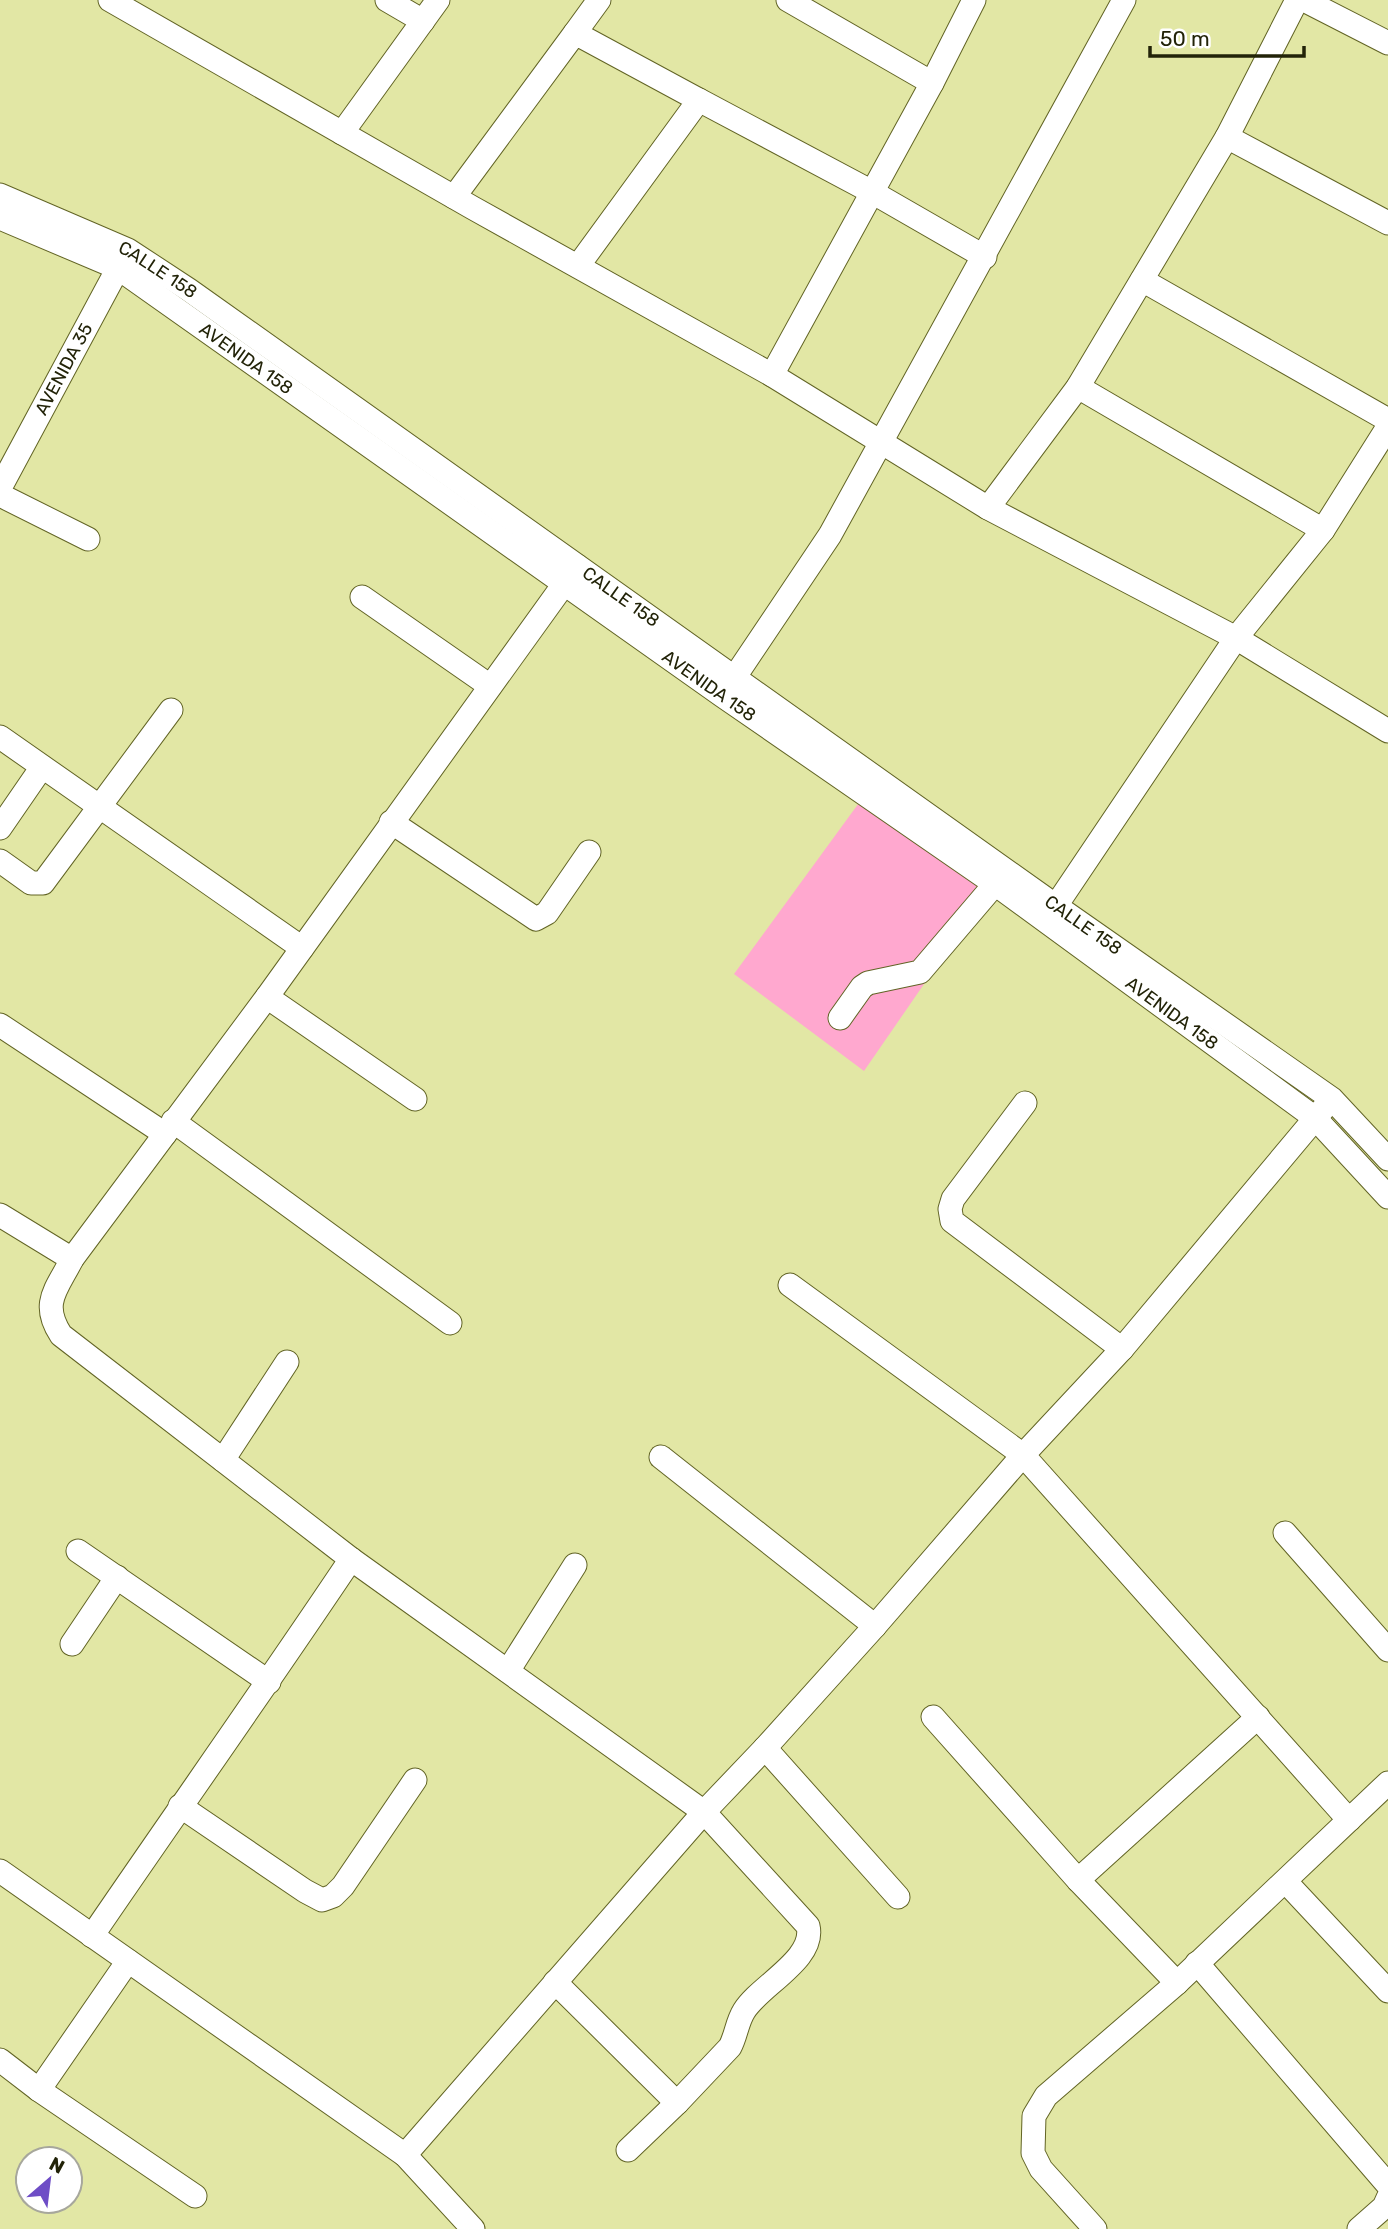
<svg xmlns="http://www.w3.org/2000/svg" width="1388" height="2229" viewBox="0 0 1388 2229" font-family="Rubik,sans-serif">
<rect width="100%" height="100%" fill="#e2e7a5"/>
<path fill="#ffa8cf" d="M864 796 991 887 864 1071 734 974Z"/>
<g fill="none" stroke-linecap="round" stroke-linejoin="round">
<defs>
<g id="minor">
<path d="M110 0 473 208 772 375 988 508 1236 638 1388 731"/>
<path d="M387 0 423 21"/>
<path d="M788 0 932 83"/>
<path d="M1304 0 1388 43"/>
<path d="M575 33 599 0"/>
<path d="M699 100 872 192 985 257"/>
<path d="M342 133 438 0"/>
<path d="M1227 137 1388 223"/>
<path id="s1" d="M0 195 128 250 189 290 1056 906 1332 1099 1388 1159"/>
<path d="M454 197 575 33 699 100 578 266"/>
<path id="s2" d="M0 218 118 268 723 696 995 884 1315 1118 1388 1197"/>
<path d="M1142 280 1388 420"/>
<path d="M772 375 932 83 974 0"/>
<path d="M1078 387 1323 530"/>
<path id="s3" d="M0 488 124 257"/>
<path d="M0 495 88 539"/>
<path d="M988 508 1078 387 1227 137 1297 0"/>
<path d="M362 597 490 686"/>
<path d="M726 690 830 535 1124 0"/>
<path d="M0 737 302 948"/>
<path d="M391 822 536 919 547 913 589 852"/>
<path d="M0 828 42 767"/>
<path d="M0 861 31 883H43L171 710"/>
<path d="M1047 919 1236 638 1323 530 1388 427"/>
<path d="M267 997 415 1099"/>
<path d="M840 1018 862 987 868 983 920 972 995 884"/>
<path d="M0 1025 165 1134"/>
<path d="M1025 1103 953 1199 950 1209 952 1221 1122 1349"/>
<path d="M173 1121 450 1323"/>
<path d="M0 1215 72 1259"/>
<path d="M790 1285 1023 1455 1349 1820"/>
<path d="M661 1457 875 1626"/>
<path d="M223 1460 287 1362"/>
<path d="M1285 1533 1388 1650"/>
<path d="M78 1551 269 1682"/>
<path d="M72 1644 117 1577"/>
<path d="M508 1671 575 1565"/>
<path d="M933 1717 1078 1880 1177 1983"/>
<path d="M765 1748 898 1897"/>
<path d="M180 1806 305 1891 322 1900 333 1896 343 1886 415 1780"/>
<path d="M0 1871 405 2155 473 2229"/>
<path d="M1078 1880 1258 1717"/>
<path d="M1286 1882 1388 1991"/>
<path d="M92 1936C178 1810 266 1686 351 1559"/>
<path d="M1197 1963 1388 2185"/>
<path d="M555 1982 677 2103 730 2047C736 2036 737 2022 744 2011 760 1985 816 1959 808 1926L704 1812 351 1559 61 1335C40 1303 57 1289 72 1259L267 997 577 566"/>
<path d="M0 2060 39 2090 195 2196"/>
<path d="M39 2090 128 1961"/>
<path d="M628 2150 677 2103"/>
<path d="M405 2155 704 1812 765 1748 875 1626 1023 1455 1122 1349 1323 1109"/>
<path d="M1095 2229 1041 2169 1033 2153 1034 2116 1046 2096 1177 1983 1388 1783"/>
<path d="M1359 2229 1384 2207 1388 2198"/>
</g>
</defs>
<use href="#minor" stroke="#626425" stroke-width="25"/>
<use href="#minor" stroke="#fff" stroke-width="23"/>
</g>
<g text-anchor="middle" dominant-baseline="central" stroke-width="7" stroke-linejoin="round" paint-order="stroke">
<g font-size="18" fill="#222308" stroke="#fff">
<text stroke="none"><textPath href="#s1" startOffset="175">CALLE 158</textPath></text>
<text stroke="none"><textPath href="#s2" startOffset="285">AVENIDA 158</textPath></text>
<text stroke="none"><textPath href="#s3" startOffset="135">AVENIDA 35</textPath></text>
<text stroke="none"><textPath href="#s1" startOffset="742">CALLE 158</textPath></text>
<text stroke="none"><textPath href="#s2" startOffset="852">AVENIDA 158</textPath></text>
<text stroke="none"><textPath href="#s1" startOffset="1309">CALLE 158</textPath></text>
<text stroke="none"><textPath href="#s2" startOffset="1419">AVENIDA 158</textPath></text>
</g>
</g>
<g transform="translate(49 2180) rotate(28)"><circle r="33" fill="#ffffff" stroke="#a7a79c" stroke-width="2"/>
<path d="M0-5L12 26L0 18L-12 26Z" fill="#6e4dc6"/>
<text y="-10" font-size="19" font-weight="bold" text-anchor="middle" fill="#222308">N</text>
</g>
<path d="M1150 46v10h154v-10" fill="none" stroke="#222308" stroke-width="3.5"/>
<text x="1160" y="46" font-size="21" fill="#222308" stroke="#ffffff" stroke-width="5" paint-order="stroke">50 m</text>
</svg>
